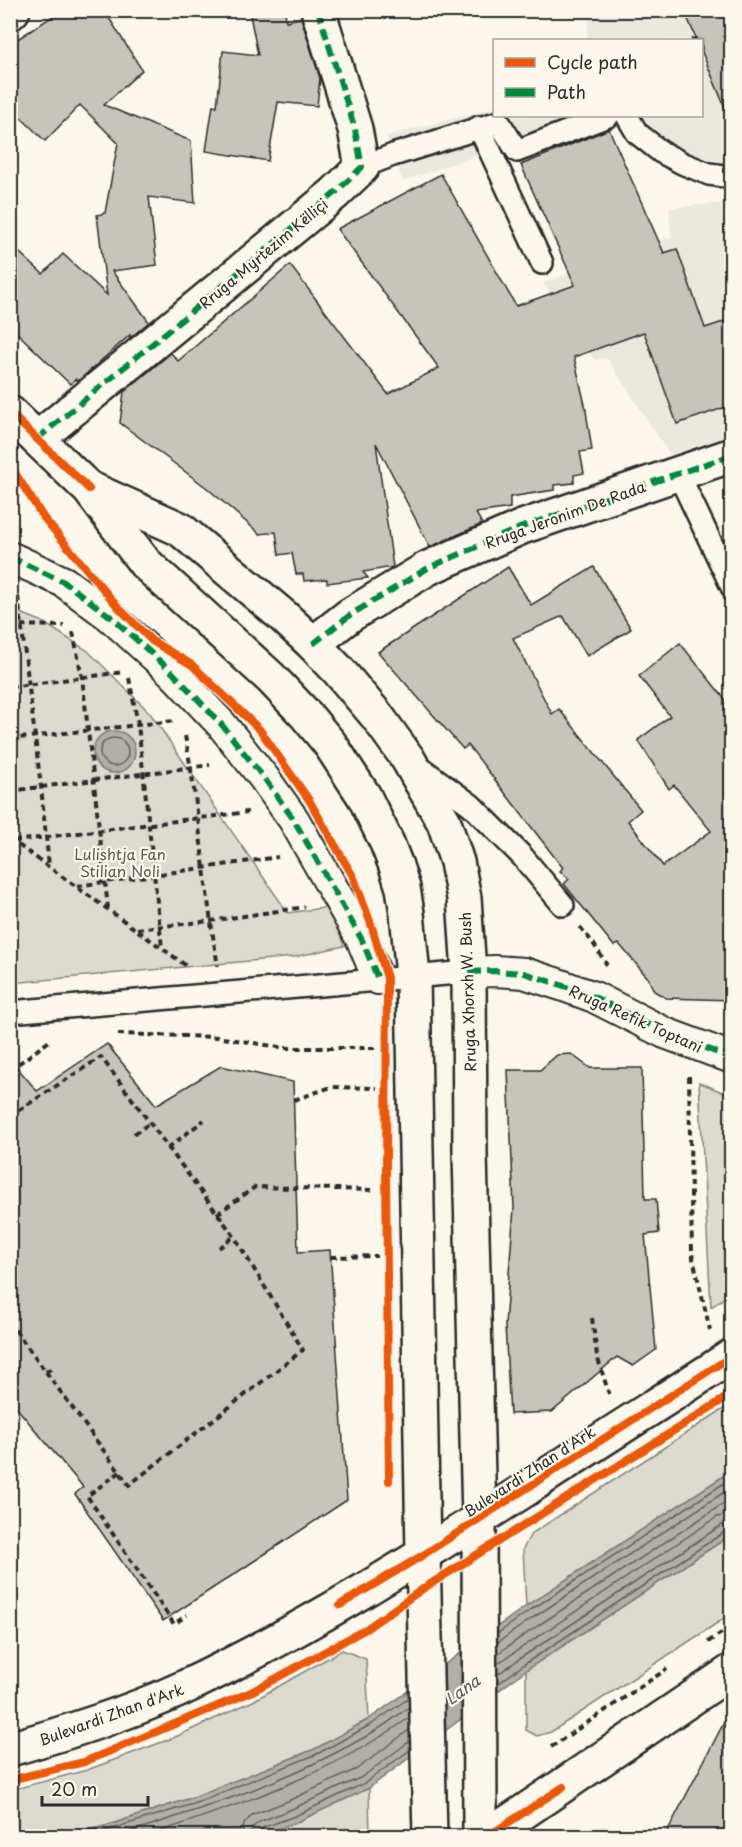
<svg xmlns="http://www.w3.org/2000/svg" width="742" height="1847" viewBox="0 0 742 1847" font-family="'Playpen Sans',sans-serif">
<rect width="100%" height="100%" fill="#fbf7ec"/>
<filter id="ink" filterUnits="userSpaceOnUse"><feTurbulence type="fractalNoise" baseFrequency=".0167" numOctaves="2"/><feDisplacementMap in="SourceGraphic" scale="12" xChannelSelector="R" yChannelSelector="G"/><feConvolveMatrix kernelMatrix="1 2 1 2 8 2 1 2 1" color-interpolation-filters="sRGB"/></filter>
<g filter="url(#ink)">
<g fill="#ebe8de">
<path d="M589 11H731V165L682 151 657 136 637 116H702V40H587Z"/>
<path d="M494 108V116H592L403 181 386 136Z"/>
<path d="M731 202V434L670 455 607 358 594 360 543 283 671 237 669 208Z"/>
</g>
<g fill="#dddad0" stroke="#84827e" stroke-width="1.5">
<path d="M10 609 41 621 88 651 150 713 288 913 330 907 344 946 294 957 11 983Z"/>
<path d="M699 1082 731 1096V1293L711 1307Z"/>
<path d="M731 1404V1471L526 1606 523 1549 531 1534Z"/>
<path d="M731 1535V1614L551 1732 537 1736 526 1730V1670Z"/>
<path d="M342 1650 366 1659 369 1719 315 1749 191 1798 105 1826 62 1836H11V1790L87 1770 173 1738 253 1701Z"/>
<path d="M369 1788 370 1836H257L297 1822Z"/>
</g>
<g fill="#b1afa7" stroke="#7b7a75" stroke-width="1.5">
<circle cx="114" cy="752" r="21"/>
<path d="M731 1471V1535L526 1670 369 1788 297 1822 257 1836H62L106 1826 191 1798 315 1749 369 1719 526 1606Z"/>
</g>
<g fill="none" stroke-linecap="round" stroke-linejoin="round">
<g stroke="#61605d" stroke-width="1.5">
<circle cx="114" cy="752" r="14"/>
<path d="M497 1634 529 1611 732 1478"/>
<path d="M497 1643 534 1617 732 1487"/>
<path d="M497 1654 539 1625 732 1498"/>
<path d="M497 1664 717 1517 732 1513"/>
<path d="M497 1675 519 1659 722 1525 732 1522"/>
<path d="M498 1684 523 1665 726 1531 732 1530"/>
<path d="M88 1836 193 1804 317 1754 372 1724 409 1698"/>
<path d="M117 1836C205 1808 296 1779 375 1731 387 1724 398 1715 409 1707"/>
<path d="M146 1836C237 1806 330 1774 409 1718"/>
<path d="M242 1836 244 1824 252 1815 288 1801 357 1769 409 1730"/>
<path d="M251 1836 252 1828 259 1822 292 1809 362 1777 410 1741"/>
<path d="M258 1836 259 1832 262 1828 295 1816 365 1783 410 1750"/>
</g>
</g>
<g fill="#c7c4bc" stroke="#2b2b2b" stroke-width="1.5">
<path d="M62 10H104L142 70 104 105 191 141 195 203 149 197 157 265 112 271 149 322 130 338V335L78 381 76 379 70 384 10 326V244L43 274 63 254 107 295 97 215 105 213 118 143 80 105 45 141 10 107V44Z"/>
<path d="M249 10H285L286 21 301 18 320 78 317 106 278 102 268 161 206 151 213 105 217 106 223 51 258 55Z"/>
<path d="M684 10H731V122L702 52V40H697Z"/>
<path d="M609 129 664 253 677 249 705 328 732 319V405L677 424 644 332 574 357 585 405 592 450 580 452 584 473 574 475V483L554 485V490L510 497V508L476 513 482 524 430 547 376 443 393 567 363 572 368 578 327 583V579L304 581 303 574H296L292 553 279 555 276 532 260 534 207 488 120 423 124 392 171 353 178 361 290 265 388 394 439 368 337 229 441 174 516 306 575 285 521 165Z"/>
<path d="M508 567 531 605 594 567 631 629 587 656 563 616 513 638 552 714 559 709 641 810 628 821 663 866 711 831 674 785 669 789 638 740 670 716 639 676 680 643 732 708V1000L666 998 654 991 648 978 619 944 614 946 564 884 569 879 560 871 563 868 468 745 463 749 378 652Z"/>
<path d="M107 1044 156 1105 221 1066 293 1082 298 1252 330 1250 347 1500 163 1621 75 1494 83 1487 10 1400V1059L37 1091Z"/>
<path d="M571 1054 590 1068H642L645 1199H656L659 1233 645 1235 656 1350 633 1366 617 1357 552 1412 510 1414 505 1325 514 1208 508 1070H540L557 1055Z"/>
<path d="M732 1707V1836H665Z"/>
</g>
<g fill="none" stroke-linecap="round" stroke-linejoin="round">
<defs>
<g id="service">
<path d="M627 116 637 133 661 152 684 164 709 174 732 177"/>
<path d="M479 127 542 263"/>
<path d="M362 167 393 155 499 122 517 151 608 116"/>
<path d="M678 473 732 587"/>
<path d="M418 766 471 805 522 856 563 905"/>
<path d="M10 1012 469 972"/>
</g>
<g id="pedestrian">
<path d="M10 557 64 582 111 617 172 672 222 725 264 778 294 820 362 940 378 979"/>
<path d="M469 972 495 971 524 973 561 985 594 997 665 1033 732 1058"/>
</g>
<g id="minor">
<path d="M10 13 13 10"/>
<path d="M37 439 334 194 362 167 355 129 318 10"/>
<path d="M313 644 350 615 428 568 522 527 732 455"/>
</g>
<g id="secondary">
<path d="M10 413 89 489 145 563 271 678 306 715 330 744 364 796 387 843 396 866 403 888 407 913 413 976 423 1555"/>
<path d="M91 489 180 529 283 616 313 644 338 670 377 716 408 759 444 822 457 862 464 898 469 972 470 1153 479 1519"/>
</g>
<g id="primary">
<path d="M479 1519 480 1836"/>
<path d="M423 1555 430 1836"/>
<path d="M10 1749C68 1732 127 1714 181 1689 302 1632 414 1561 526 1489 594 1444 663 1401 732 1356"/>
<path d="M488 1836 732 1671"/>
</g>
</defs>
<use href="#service" stroke="#2b2b2b" stroke-width="26"/>
<use href="#pedestrian" stroke="#2b2b2b" stroke-width="34"/>
<use href="#minor" stroke="#2b2b2b" stroke-width="38"/>
<use href="#secondary" stroke="#2b2b2b" stroke-width="38"/>
<use href="#primary" stroke="#2b2b2b" stroke-width="38"/>
<g stroke="#2b2b2b" stroke-width="4" stroke-dasharray="6 4.5" stroke-linecap="butt">
<path d="M691 40 696 39"/>
<path d="M18 596 41 787 49 866"/>
<path d="M10 625 64 626"/>
<path d="M73 632 82 677 108 908"/>
<path d="M129 678 138 724 162 948"/>
<path d="M10 687 123 672"/>
<path d="M185 736C200 812 204 889 218 966"/>
<path d="M10 739 174 721"/>
<path d="M10 791 210 765"/>
<path d="M10 839 188 967"/>
<path d="M14 841 248 812"/>
<path d="M77 886 278 857"/>
<path d="M580 927 593 943 607 965"/>
<path d="M137 929 210 921 305 907"/>
<path d="M118 1034 217 1037 285 1048H377"/>
<path d="M10 1070 52 1039"/>
<path d="M689 1076 692 1254 710 1330"/>
<path d="M294 1100 331 1087 377 1088"/>
<path d="M10 1116 101 1057 234 1236 303 1350 129 1485 10 1323"/>
<path d="M10 1127 11 1128"/>
<path d="M134 1134 150 1123"/>
<path d="M168 1148 204 1120"/>
<path d="M217 1214 255 1187 376 1190"/>
<path d="M219 1248 234 1236"/>
<path d="M331 1257 377 1256"/>
<path d="M592 1318 597 1356 609 1394"/>
<path d="M46 1372 53 1367"/>
<path d="M120 1472 87 1496 174 1624 187 1615"/>
<path d="M708 1642 732 1626"/>
<path d="M551 1747 667 1669"/>
</g>
<use href="#service" stroke="#fbf7ec" stroke-width="21"/>
<use href="#pedestrian" stroke="#fbf7ec" stroke-width="30"/>
<use href="#minor" stroke="#fbf7ec" stroke-width="33"/>
<use href="#secondary" stroke="#fbf7ec" stroke-width="33"/>
<use href="#primary" stroke="#fbf7ec" stroke-width="33"/>
<g stroke="#00873e" stroke-width="6" stroke-dasharray="12 6" stroke-linecap="butt">
<path d="M10 13 13 10"/>
<path d="M37 439 334 194 362 167 355 129 318 10"/>
<path d="M10 557 64 582 111 617 172 672 222 725 264 778 294 820 362 940 378 979"/>
<path d="M313 644 350 615 428 568 522 527 732 455"/>
<path d="M469 972 495 971 524 973 561 985 594 997 665 1033 732 1058"/>
</g>
<defs>
<g id="cycleway">
<path d="M10 413 89 489"/>
<path d="M10 465 43 517 118 607 152 641 192 665 260 730 309 800 354 878 371 924 387 978 386 1172 389 1481"/>
<path d="M340 1605 423 1555 732 1356"/>
<path d="M10 1780 84 1762 251 1692 366 1629 424 1588 732 1394"/>
<path d="M488 1836 563 1787"/>
</g>
</defs>
<use href="#cycleway" stroke="#fbf7ec" stroke-width="11"/>
<use href="#cycleway" stroke="#e8590c" stroke-width="8"/>
</g>
</g>
<g text-anchor="middle" dominant-baseline="central" stroke-width="4.5" stroke-linejoin="round" paint-order="stroke">
<g font-size="15" fill="#2b2b2b" stroke="#fbf7ec">
<text transform="translate(263 253) rotate(-40)">Rruga Myrtezim Këlliçi</text>
<text transform="translate(565 514) rotate(-20)">Rruga Jeronim De Rada</text>
<text transform="translate(467 992) rotate(-92)">Rruga Xhorxh W. Bush</text>
<text transform="translate(636 1018) rotate(24)">Rruga Refik Toptani</text>
<text transform="translate(529 1471) rotate(-33)">Bulevardi Zhan d'Ark</text>
<text transform="translate(111 1714) rotate(-20)">Bulevardi Zhan d'Ark</text>
</g>
<g font-size="15" fill="#585754" stroke="#fbf7ec">
<text x="120" y="853">Lulishtja Fan<tspan x="120" dy="17">Stilian Noli</tspan></text>
</g>
<g font-size="16" font-style="italic" fill="#5a5956" stroke="#fbf7ec">
<text transform="translate(462 1689) rotate(-36)">Lana</text>
</g>
</g>
<rect width="742" height="1847" fill="none" stroke="#fbf7ec" stroke-width="36"/>
<rect x="18" y="18" width="706" height="1811" fill="none" stroke="#2b2b2b" stroke-width="2" filter="url(#ink)"/>
<rect x="493" y="39" width="210" height="78" fill="#fbf7ec" stroke="#a8a59f" stroke-width="1.5"/>
<rect x="505" y="58" width="30" height="9" fill="#e8590c" stroke="#a8a59f" stroke-width="1.5"/>
<text x="547" y="69" font-size="18" fill="#2b2b2b">Cycle path</text>
<rect x="505" y="88" width="30" height="9" fill="#00873e" stroke="#a8a59f" stroke-width="1.5"/>
<text x="547" y="99" font-size="18" fill="#2b2b2b">Path</text>
<path d="M42 1796v9h106v-9" fill="none" stroke="#2b2b2b" stroke-width="3"/>
<text x="51" y="1796" font-size="18" fill="#2b2b2b" stroke="#fbf7ec" stroke-width="4.5" paint-order="stroke">20 m</text>
</svg>
